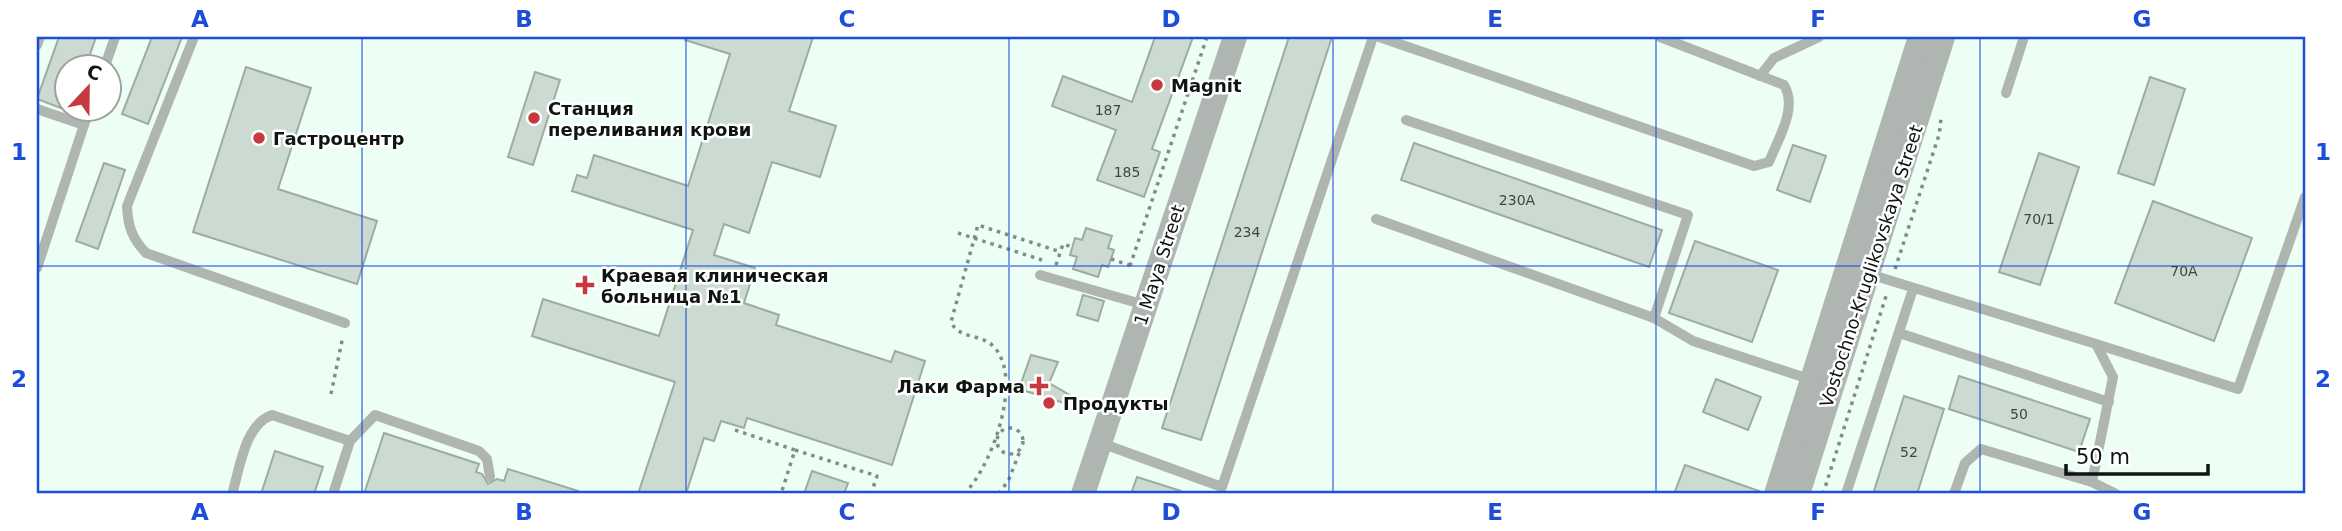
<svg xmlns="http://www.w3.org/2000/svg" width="2342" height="531" viewBox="0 0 2342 531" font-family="'DejaVu Sans',sans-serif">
<rect width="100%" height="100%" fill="#edfef4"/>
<g fill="#cbdbd2" stroke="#9caca3" stroke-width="2">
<path d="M59 37H96L86 66H66V110L37 99Z"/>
<path d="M152 37H182L148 124 122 114Z"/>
<path d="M685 37H813L789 111 836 126 820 177 772 162 749 233 724 224 714 255 755 268 744 303 779 315 776 325 891 362 895 351 925 361 892 465 747 418 744 428 721 421 714 441 704 438 686 494H638L675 382 532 336 543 299 659 336 693 230 572 191 577 175 587 178 594 155 688 186 730 54 685 40Z"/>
<path d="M1155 37H1193L1152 149 1160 152 1144 197 1097 180 1116 130 1052 106 1063 76 1132 102Z"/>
<path d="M1289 37H1332L1201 440 1162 428Z"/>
<path d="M246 67 311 88 278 189 377 221 357 284 193 232Z"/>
<path d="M535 72 560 80 533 165 508 157Z"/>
<path d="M2150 77 2185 89 2154 185 2118 173Z"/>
<path d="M1414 143 1662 230 1649 267 1401 180Z"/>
<path d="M1793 145 1826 156 1810 202 1777 190Z"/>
<path d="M2039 153 2079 167 2040 285 1999 272Z"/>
<path d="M104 163 125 170 98 249 76 241Z"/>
<path d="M2153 201 2252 238 2214 341 2115 303Z"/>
<path d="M1086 228 1112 236 1108 248 1114 250 1111 259 1108 267 1102 265 1098 277 1073 269 1077 257 1070 255 1075 238 1082 240Z"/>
<path d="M1695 241 1778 270 1752 342 1669 313Z"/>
<path d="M1083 295 1104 301 1098 321 1077 315Z"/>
<path d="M1031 355 1058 362 1049 383 1082 402 1080 408 1019 389Z"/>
<path d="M1959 376 2090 419 2079 452 1949 409Z"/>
<path d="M1716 379 1761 397 1748 430 1703 412Z"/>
<path d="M1904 396 1944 409 1917 494H1873Z"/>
<path d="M384 433 479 464 476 472 482 474 488 484 497 479 504 481 508 469 578 491 577 494H364Z"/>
<path d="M275 451 323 467 314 494H261Z"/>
<path d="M1685 465 1762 492 1761 494H1674Z"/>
<path d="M812 471 848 483 844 494H804Z"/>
<path d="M1137 477 1181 491V494H1131Z"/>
</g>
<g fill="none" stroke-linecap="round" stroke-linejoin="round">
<g stroke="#818d86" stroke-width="3.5" stroke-dasharray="3.5 5" stroke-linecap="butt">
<path d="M958 233 1042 260"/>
<path d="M1111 259 1132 266"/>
<path d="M1056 265 1063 244 1072 247"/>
<path d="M1130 266 1207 37"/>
<path d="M1895 269 1939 135 1941 119"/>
<path d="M331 394 343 336"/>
<circle cx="1010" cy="441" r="13"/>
<path d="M735 430 795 450 781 494"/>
<path d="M795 450 877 476 871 494"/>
<path d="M964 494C991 468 1026 376 992 345 980 334 959 339 951 322L978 225 1061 252"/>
<path d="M999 494 1009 479 1020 451"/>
<path d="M1823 494 1887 293"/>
</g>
<g stroke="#afb6b2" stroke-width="10">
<path d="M194 37 127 206C128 227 132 238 146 253L345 323"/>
<path d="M1379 37 1754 166 1769 162C1778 139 1798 108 1784 85L1660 37"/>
<path d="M37 45 40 37"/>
<path d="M105 66 115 37"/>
<path d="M1760 76 1774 58 1819 37"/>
<path d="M2006 93 2024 37"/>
<path d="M37 109 84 125 90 108"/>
<path d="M1406 120 1688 215 1654 318 1693 341 1812 380"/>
<path d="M1376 219 1654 318"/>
<path d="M37 268 84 125"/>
<path d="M1869 274 2096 344 2113 377 2092 482"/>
<path d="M1040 275 1145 305"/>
<path d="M1899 333 2109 402"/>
<path d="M2096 344 2238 389 2305 197"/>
<path d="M1101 443 1222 487 1373 37"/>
<path d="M232 494C240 469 244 425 272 415L350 441"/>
<path d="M333 494 350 441 375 415 479 451 487 459 490 477"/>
<path d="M1846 494 1913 289"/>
<path d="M1954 494 1965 463 1981 449 2092 482 2116 494"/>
</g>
<g stroke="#afb6b2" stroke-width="24">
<path d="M1083 494 1235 37"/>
<path d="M1776 494 1920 37"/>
<path d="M1798 494 1943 37"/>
</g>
</g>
<path fill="none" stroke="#1d4ed8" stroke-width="2" stroke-opacity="0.55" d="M362 37V494M686 37V494M1009 37V494M1333 37V494M1656 37V494M1980 37V494M37 266H2305"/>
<g fill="#c7383f" stroke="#fff" stroke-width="2.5">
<circle cx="1157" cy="85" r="7"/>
<circle cx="534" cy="118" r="7"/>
<circle cx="259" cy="138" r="7"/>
<path d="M581.5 274.5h7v7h7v7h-7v7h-7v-7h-7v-7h7z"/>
<path d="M1035.5 375.5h7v7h7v7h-7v7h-7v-7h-7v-7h7z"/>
<circle cx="1049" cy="403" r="7"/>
</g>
<g text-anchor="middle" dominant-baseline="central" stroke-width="5" stroke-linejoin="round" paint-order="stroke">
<g font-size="14" fill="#3e4642">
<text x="1108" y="110">187</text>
<text x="1127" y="172">185</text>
<text x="1517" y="200">230А</text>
<text x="2039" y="219">70/1</text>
<text x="1247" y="232">234</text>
<text x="2184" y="271">70А</text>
<text x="2019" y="414">50</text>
<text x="1909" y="452">52</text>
</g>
<g font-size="18" font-weight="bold" fill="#0f1512" stroke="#fff" text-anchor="start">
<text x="1171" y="85">Magnit</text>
<text x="548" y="108">Станция<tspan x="548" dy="21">переливания крови</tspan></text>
<text x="273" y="138">Гастроцентр</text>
<text x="601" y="275">Краевая клиническая<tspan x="601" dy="21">больница №1</tspan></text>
<text x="1025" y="386" text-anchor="end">Лаки Фарма</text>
<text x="1063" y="403">Продукты</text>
</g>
<g font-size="18" fill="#0f1512" stroke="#fff">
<text transform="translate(1159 265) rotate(-72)">1 Maya Street</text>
<text transform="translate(1871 266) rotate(-72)">Vostochno-Kruglikovskaya Street</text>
</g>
</g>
<rect width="2342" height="531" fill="none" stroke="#ffffff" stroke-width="77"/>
<g transform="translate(88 88) rotate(22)"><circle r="33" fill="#ffffff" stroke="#9fa1a0" stroke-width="2"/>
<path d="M0-5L12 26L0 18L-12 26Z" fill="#c7383f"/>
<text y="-10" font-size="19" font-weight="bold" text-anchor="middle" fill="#0f1512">С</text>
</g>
<path d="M2066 464v10h142v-10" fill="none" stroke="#0f1512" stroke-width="3.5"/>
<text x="2076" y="464" font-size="21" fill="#0f1512" stroke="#ffffff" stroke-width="5" paint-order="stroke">50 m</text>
<rect x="38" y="38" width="2266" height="454" fill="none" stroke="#1d4ed8" stroke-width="2.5"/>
<g font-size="23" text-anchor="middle" font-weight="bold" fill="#1d4ed8">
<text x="200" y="27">A</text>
<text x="524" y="27">B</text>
<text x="847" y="27">C</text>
<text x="1171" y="27">D</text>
<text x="1495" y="27">E</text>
<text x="1818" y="27">F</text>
<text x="2142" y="27">G</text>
<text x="19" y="160">1</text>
<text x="2323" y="160">1</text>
<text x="19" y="387">2</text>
<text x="2323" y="387">2</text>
<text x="200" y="520">A</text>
<text x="524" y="520">B</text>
<text x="847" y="520">C</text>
<text x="1171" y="520">D</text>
<text x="1495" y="520">E</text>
<text x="1818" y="520">F</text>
<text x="2142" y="520">G</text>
</g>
</svg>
